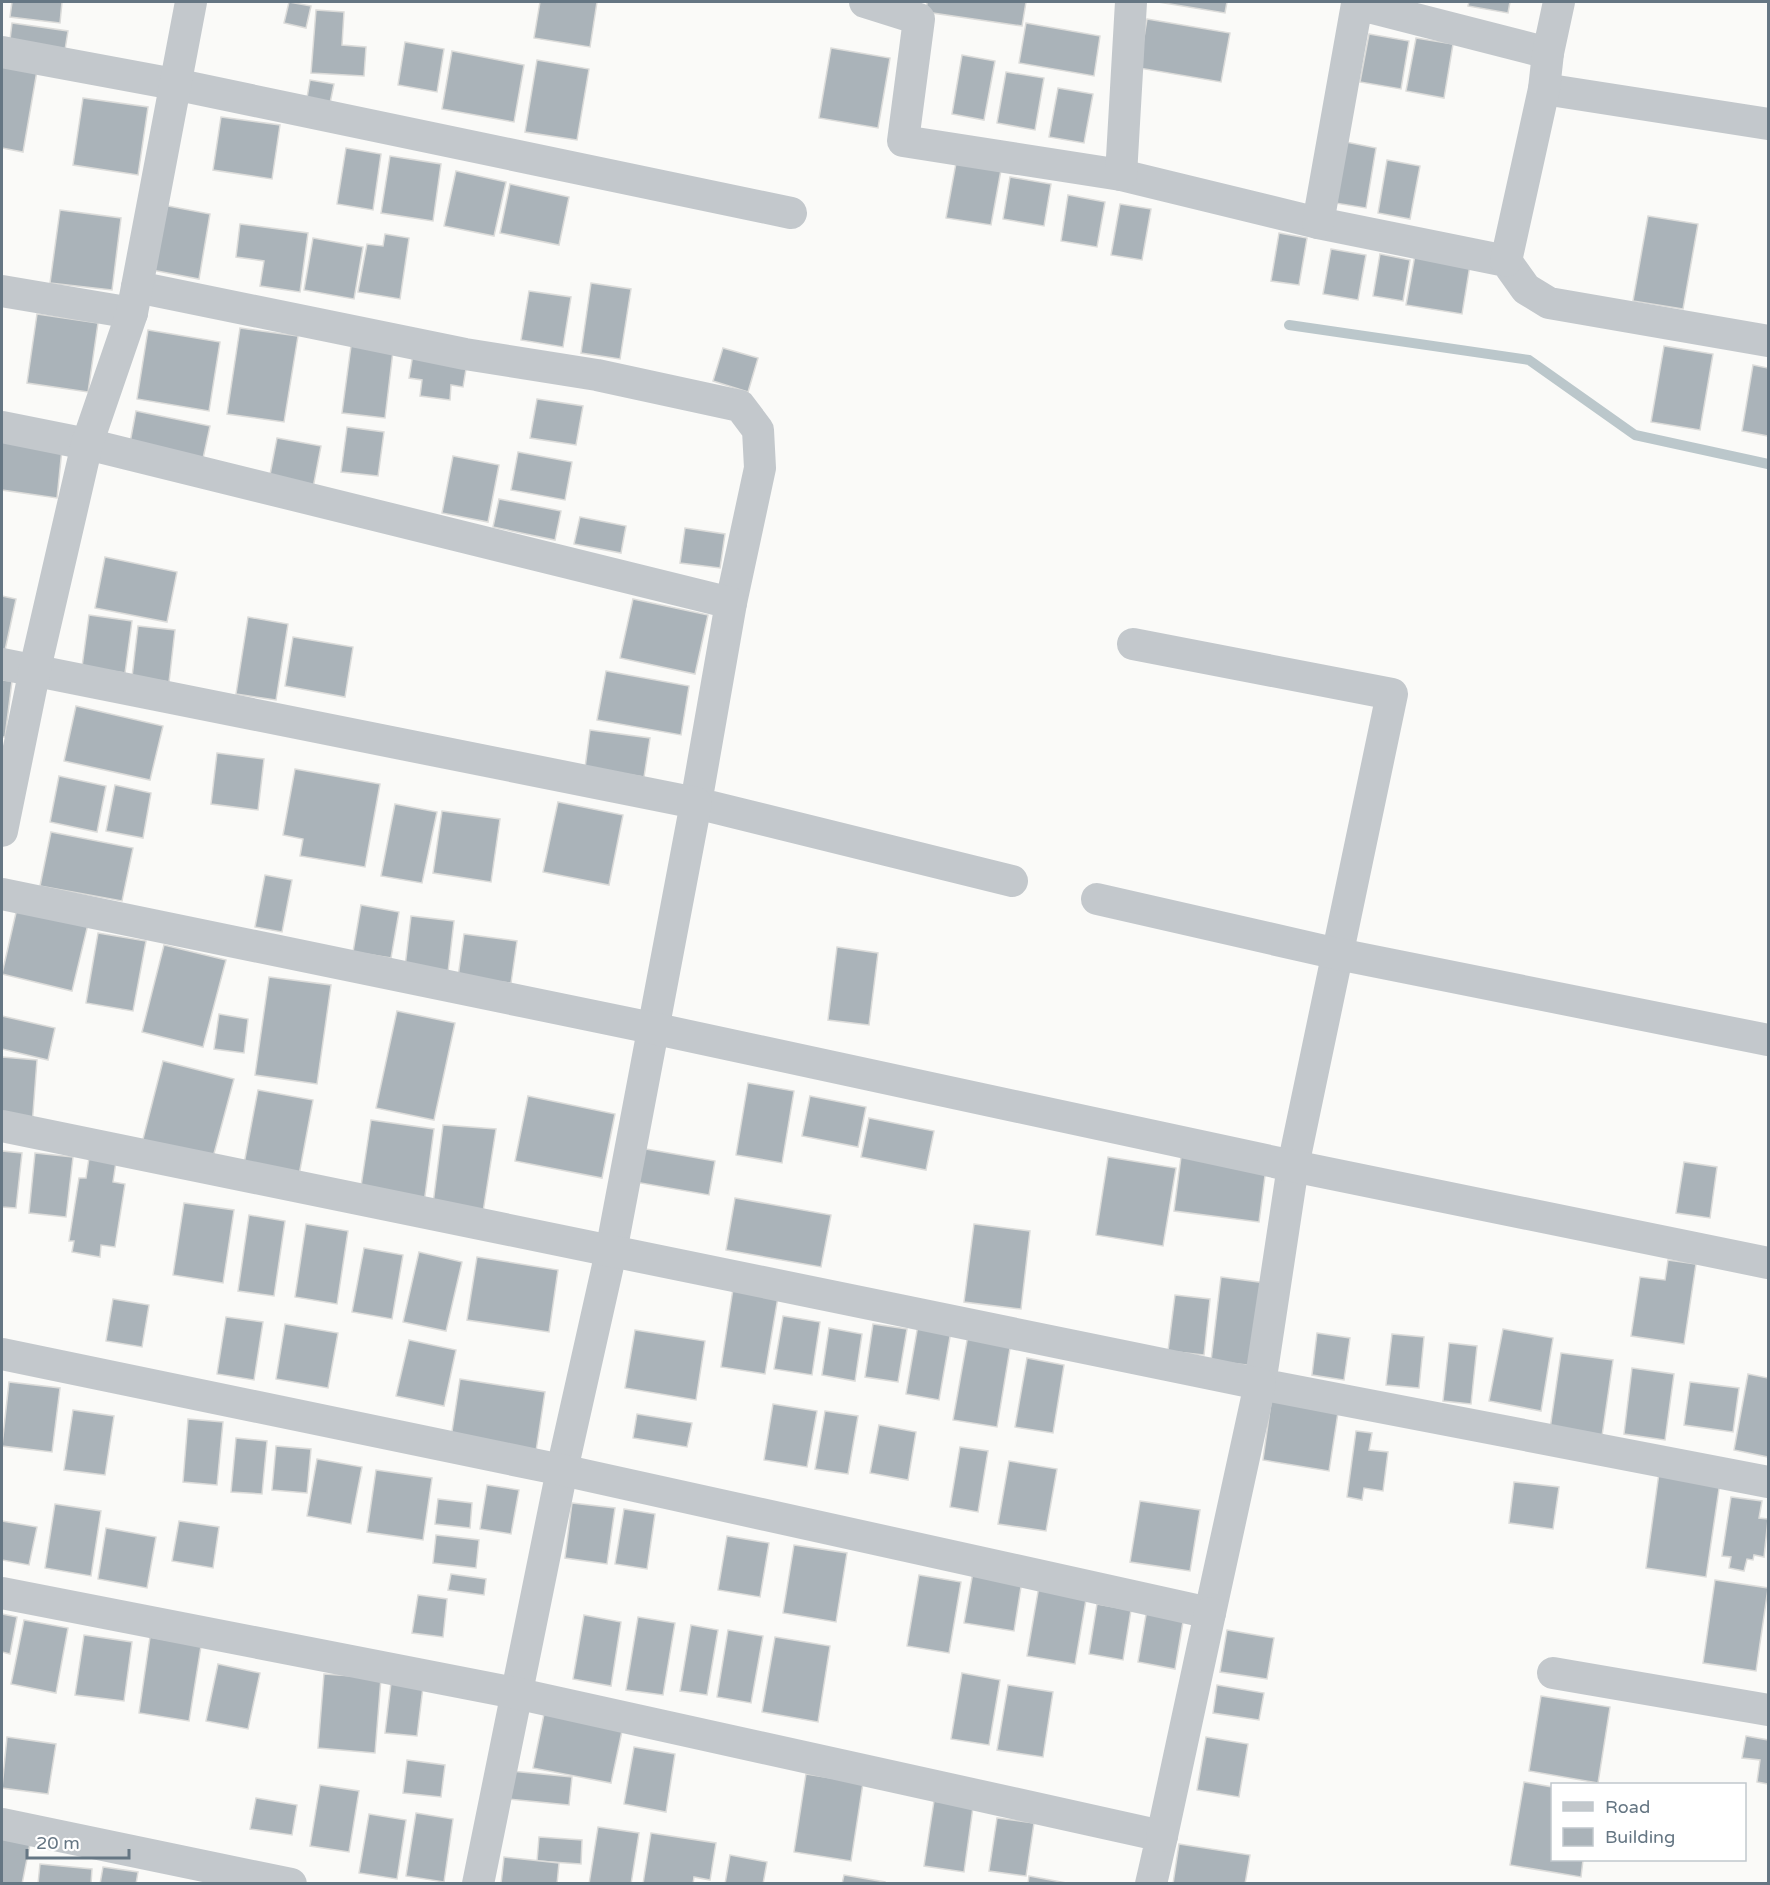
<svg xmlns="http://www.w3.org/2000/svg" width="1770" height="1885" viewBox="0 0 1770 1885" font-family="'Varela Round',sans-serif">
<rect width="100%" height="100%" fill="#fafaf8"/>
<g fill="none" stroke-linecap="round" stroke-linejoin="round">
<path stroke="#bbc7cb" stroke-width="10" d="M1289 325 1529 360 1635 435 1768 464"/>
</g>
<g fill="#aab3b9" stroke="#dcdcda" stroke-width="1.5">
<path d="M12 2H62L60 23 10 17Z"/>
<path d="M289 2 311 6 306 28 284 23Z"/>
<path d="M540 2H597L590 47 534 38Z"/>
<path d="M927 2H1026L1022 26 926 12Z"/>
<path d="M1158 2H1227L1225 13Z"/>
<path d="M1469 2H1510L1508 13 1468 6Z"/>
<path d="M316 10 344 12 342 45 366 47 364 76 311 73Z"/>
<path d="M1147 19 1230 33 1221 82 1139 68Z"/>
<path d="M12 23 68 31 64 56 9 48Z"/>
<path d="M1026 23 1100 36 1094 76 1019 63Z"/>
<path d="M1369 34 1409 41 1401 89 1360 82Z"/>
<path d="M1416 38 1453 44 1444 98 1406 91Z"/>
<path d="M405 42 444 49 437 92 398 85Z"/>
<path d="M831 48 890 58 878 128 819 118Z"/>
<path d="M452 51 524 65 514 122 442 109Z"/>
<path d="M962 55 995 61 984 120 952 114Z"/>
<path d="M537 60 589 69 577 140 525 132Z"/>
<path d="M2 65 37 71 23 152 2 148Z"/>
<path d="M1006 72 1044 78 1035 130 997 123Z"/>
<path d="M310 80 334 84 330 103 307 98Z"/>
<path d="M1058 88 1093 94 1084 143 1049 137Z"/>
<path d="M83 98 148 107 138 175 73 165Z"/>
<path d="M221 117 280 125 272 179 213 170Z"/>
<path d="M1346 142 1376 148 1366 208 1335 203Z"/>
<path d="M346 148 381 154 373 210 337 204Z"/>
<path d="M390 156 441 164 433 221 381 213Z"/>
<path d="M1387 160 1420 166 1410 219 1378 213Z"/>
<path d="M956 163 1001 170 991 225 946 218Z"/>
<path d="M456 171 506 182 494 236 444 226Z"/>
<path d="M1010 177 1051 184 1044 226 1003 219Z"/>
<path d="M510 184 569 197 559 245 500 233Z"/>
<path d="M1068 195 1105 202 1097 247 1061 241Z"/>
<path d="M1120 204 1151 209 1142 260 1111 255Z"/>
<path d="M163 205 210 214 199 279 152 270Z"/>
<path d="M60 210 121 218 112 290 50 283Z"/>
<path d="M1648 216 1698 224 1683 309 1633 301Z"/>
<path d="M240 224 308 233 300 292 260 286 264 261 236 257Z"/>
<path d="M1279 233 1307 238 1299 285 1271 281Z"/>
<path d="M385 234 409 238 400 299 358 292 367 244 383 246Z"/>
<path d="M313 238 363 247 354 299 304 290Z"/>
<path d="M1331 249 1366 255 1358 300 1323 294Z"/>
<path d="M1380 254 1410 260 1403 301 1373 296Z"/>
<path d="M1415 255 1470 265 1462 314 1406 305Z"/>
<path d="M591 283 631 289 620 359 581 353Z"/>
<path d="M529 291 571 297 563 347 521 340Z"/>
<path d="M37 314 98 323 88 392 27 383Z"/>
<path d="M240 328 298 336 284 422 227 414Z"/>
<path d="M148 330 220 342 209 411 137 399Z"/>
<path d="M351 346 393 351 385 418 342 413Z"/>
<path d="M1664 346 1713 354 1700 430 1651 422Z"/>
<path d="M414 348 468 357 463 387 451 385 450 400 420 396 422 380 409 378Z"/>
<path d="M723 348 758 358 748 392 713 381Z"/>
<path d="M1753 365 1768 368V436L1742 431Z"/>
<path d="M537 399 583 406 576 445 530 438Z"/>
<path d="M136 411 210 426 202 463 129 448Z"/>
<path d="M347 427 384 432 378 476 341 472Z"/>
<path d="M277 438 321 446 313 488 269 480Z"/>
<path d="M2 441 62 449 57 498 2 490Z"/>
<path d="M518 452 572 462 565 500 511 490Z"/>
<path d="M453 456 499 465 488 522 442 513Z"/>
<path d="M499 499 561 511 555 540 493 527Z"/>
<path d="M580 517 626 526 621 553 574 544Z"/>
<path d="M685 528 725 534 720 568 680 563Z"/>
<path d="M105 557 177 572 167 622 95 608Z"/>
<path d="M2 596 16 599 4 655H2Z"/>
<path d="M633 599 708 615 695 674 620 658Z"/>
<path d="M89 615 132 621 125 673 82 667Z"/>
<path d="M248 617 288 624 276 700 236 694Z"/>
<path d="M138 626 175 630 169 682 132 677Z"/>
<path d="M293 637 353 647 345 697 285 686Z"/>
<path d="M606 671 689 686 681 735 597 720Z"/>
<path d="M2 680 12 681 5 737H2Z"/>
<path d="M76 706 163 726 150 780 64 761Z"/>
<path d="M590 730 650 738 644 777 585 768Z"/>
<path d="M217 753 264 759 258 810 211 804Z"/>
<path d="M295 769 380 784 365 867 300 856 303 839 283 835Z"/>
<path d="M59 776 106 786 97 832 50 822Z"/>
<path d="M115 785 151 793 143 838 106 831Z"/>
<path d="M558 802 623 815 609 885 543 872Z"/>
<path d="M395 804 437 812 422 883 381 876Z"/>
<path d="M442 811 500 819 491 882 433 873Z"/>
<path d="M51 832 133 848 122 901 40 886Z"/>
<path d="M265 875 292 880 282 932 255 927Z"/>
<path d="M18 904 89 920 72 991 2 974Z"/>
<path d="M361 905 399 912 391 958 353 952Z"/>
<path d="M411 916 454 921 448 972 405 967Z"/>
<path d="M98 933 146 941 133 1011 86 1003Z"/>
<path d="M464 934 517 941 511 983 458 977Z"/>
<path d="M164 945 226 960 203 1047 142 1032Z"/>
<path d="M837 947 878 953 869 1025 828 1020Z"/>
<path d="M269 977 331 985 317 1084 255 1075Z"/>
<path d="M397 1011 455 1023 434 1120 376 1108Z"/>
<path d="M219 1014 248 1019 244 1053 214 1049Z"/>
<path d="M2 1016 55 1028 48 1060 2 1049Z"/>
<path d="M2 1057 37 1060 32 1126 2 1123Z"/>
<path d="M163 1061 234 1079 212 1161 142 1143Z"/>
<path d="M748 1083 794 1091 782 1163 736 1155Z"/>
<path d="M258 1090 313 1100 299 1175 244 1164Z"/>
<path d="M528 1096 615 1114 602 1178 515 1161Z"/>
<path d="M810 1096 866 1107 858 1147 802 1136Z"/>
<path d="M869 1118 934 1131 926 1170 861 1157Z"/>
<path d="M371 1120 434 1129 424 1203 360 1193Z"/>
<path d="M443 1125 496 1129 483 1212 433 1204Z"/>
<path d="M640 1148 715 1161 709 1195 635 1182Z"/>
<path d="M2 1151 22 1153 16 1208 2 1207Z"/>
<path d="M35 1153 73 1157 66 1217 29 1213Z"/>
<path d="M1108 1157 1176 1168 1163 1246 1096 1235Z"/>
<path d="M1181 1157 1266 1168 1259 1222 1174 1211Z"/>
<path d="M89 1158 116 1162 113 1182 125 1184 115 1247 101 1245 100 1257 72 1252 74 1241H69L79 1178H86Z"/>
<path d="M1684 1162 1717 1167 1710 1218 1676 1213Z"/>
<path d="M735 1198 831 1215 821 1267 726 1250Z"/>
<path d="M184 1203 234 1210 223 1283 173 1275Z"/>
<path d="M249 1215 285 1221 274 1296 238 1291Z"/>
<path d="M306 1224 348 1231 337 1304 295 1297Z"/>
<path d="M974 1224 1030 1231 1021 1309 964 1302Z"/>
<path d="M364 1248 403 1255 392 1319 352 1312Z"/>
<path d="M419 1252 462 1262 446 1331 403 1322Z"/>
<path d="M477 1257 558 1270 549 1332 467 1320Z"/>
<path d="M1668 1260 1696 1264 1684 1344 1631 1336 1640 1277 1665 1280Z"/>
<path d="M1221 1277 1266 1283 1256 1366 1211 1361Z"/>
<path d="M733 1289 778 1297 765 1374 721 1367Z"/>
<path d="M1175 1295 1210 1299 1204 1355 1168 1351Z"/>
<path d="M113 1299 149 1305 142 1347 106 1341Z"/>
<path d="M783 1316 820 1322 812 1375 774 1369Z"/>
<path d="M226 1317 263 1322 254 1380 217 1374Z"/>
<path d="M285 1324 338 1333 328 1388 276 1379Z"/>
<path d="M873 1324 907 1329 898 1382 865 1377Z"/>
<path d="M918 1325 951 1331 939 1400 906 1394Z"/>
<path d="M829 1328 862 1334 855 1381 822 1375Z"/>
<path d="M1503 1329 1553 1338 1541 1411 1489 1401Z"/>
<path d="M635 1330 705 1341 696 1400 625 1388Z"/>
<path d="M1317 1333 1350 1338 1344 1380 1312 1375Z"/>
<path d="M1392 1334 1424 1337 1419 1388 1386 1385Z"/>
<path d="M968 1335 1011 1342 997 1427 953 1420Z"/>
<path d="M409 1340 456 1350 444 1406 396 1396Z"/>
<path d="M1449 1343 1477 1346 1471 1404 1443 1401Z"/>
<path d="M1561 1353 1613 1360 1602 1436 1550 1429Z"/>
<path d="M1027 1358 1064 1365 1053 1433 1015 1427Z"/>
<path d="M1632 1368 1674 1374 1665 1440 1624 1434Z"/>
<path d="M1748 1374 1768 1378V1457L1734 1450Z"/>
<path d="M460 1379 545 1392 536 1451 451 1438Z"/>
<path d="M9 1382 60 1388 52 1452 2 1446Z"/>
<path d="M1690 1382 1739 1388 1733 1432 1684 1425Z"/>
<path d="M1272 1395 1339 1406 1329 1471 1263 1460Z"/>
<path d="M773 1404 817 1411 807 1467 764 1460Z"/>
<path d="M73 1410 114 1416 105 1475 64 1470Z"/>
<path d="M825 1411 858 1416 848 1474 815 1469Z"/>
<path d="M637 1414 692 1423 687 1447 633 1438Z"/>
<path d="M188 1419 223 1422 217 1485 183 1482Z"/>
<path d="M879 1425 916 1432 908 1480 870 1473Z"/>
<path d="M1356 1431 1372 1433 1369 1450 1388 1452 1383 1491 1364 1488 1362 1500 1347 1497Z"/>
<path d="M236 1438 267 1441 262 1494 231 1492Z"/>
<path d="M276 1446 311 1449 307 1493 272 1490Z"/>
<path d="M960 1447 988 1451 978 1512 950 1507Z"/>
<path d="M317 1459 362 1467 351 1524 307 1516Z"/>
<path d="M1009 1461 1057 1469 1046 1531 998 1524Z"/>
<path d="M376 1470 432 1478 423 1540 367 1532Z"/>
<path d="M1659 1473 1720 1482 1706 1577 1646 1568Z"/>
<path d="M1514 1482 1559 1487 1553 1529 1509 1523Z"/>
<path d="M487 1485 519 1490 511 1534 480 1529Z"/>
<path d="M1731 1497 1762 1501 1759 1518 1768 1519 1764 1557 1754 1555 1753 1560 1747 1559 1744 1571 1729 1568 1731 1557 1722 1556Z"/>
<path d="M438 1499 472 1503 470 1528 435 1524Z"/>
<path d="M1140 1501 1200 1510 1190 1571 1130 1562Z"/>
<path d="M572 1503 615 1508 607 1564 565 1558Z"/>
<path d="M55 1504 101 1511 91 1576 45 1568Z"/>
<path d="M624 1509 655 1514 647 1569 615 1564Z"/>
<path d="M2 1521 37 1527 29 1565 2 1560Z"/>
<path d="M179 1521 219 1527 213 1568 172 1561Z"/>
<path d="M106 1528 156 1537 147 1588 98 1579Z"/>
<path d="M436 1535 479 1540 476 1568 433 1563Z"/>
<path d="M727 1536 769 1543 760 1597 718 1590Z"/>
<path d="M794 1545 847 1553 836 1622 783 1613Z"/>
<path d="M974 1566 1023 1574 1014 1631 964 1623Z"/>
<path d="M451 1574 486 1579 484 1595 448 1590Z"/>
<path d="M919 1575 961 1582 949 1653 907 1646Z"/>
<path d="M1715 1580 1768 1588 1756 1671 1703 1663Z"/>
<path d="M1039 1586 1087 1594 1075 1664 1027 1656Z"/>
<path d="M418 1595 447 1599 443 1637 412 1633Z"/>
<path d="M1097 1604 1131 1610 1123 1660 1089 1654Z"/>
<path d="M1147 1609 1184 1616 1175 1669 1138 1662Z"/>
<path d="M2 1614 17 1617 10 1654 2 1652Z"/>
<path d="M584 1615 621 1622 611 1686 573 1679Z"/>
<path d="M638 1617 675 1623 663 1695 626 1690Z"/>
<path d="M24 1620 68 1628 56 1693 11 1684Z"/>
<path d="M691 1625 718 1630 707 1695 680 1691Z"/>
<path d="M728 1630 763 1636 751 1703 717 1697Z"/>
<path d="M1227 1630 1274 1638 1267 1679 1220 1672Z"/>
<path d="M84 1635 132 1642 124 1701 75 1695Z"/>
<path d="M150 1637 201 1646 189 1721 139 1713Z"/>
<path d="M775 1637 830 1646 818 1722 762 1712Z"/>
<path d="M218 1664 260 1673 248 1729 206 1721Z"/>
<path d="M962 1673 1000 1680 989 1745 951 1739Z"/>
<path d="M324 1674 381 1678 375 1753 318 1748Z"/>
<path d="M391 1683 423 1687 417 1736 385 1733Z"/>
<path d="M1008 1685 1053 1692 1043 1757 997 1750Z"/>
<path d="M1217 1685 1264 1693 1259 1720 1213 1713Z"/>
<path d="M1541 1696 1610 1707 1598 1783 1529 1771Z"/>
<path d="M544 1714 622 1731 611 1783 533 1768Z"/>
<path d="M1746 1736 1768 1740V1784L1757 1782 1760 1760 1742 1758Z"/>
<path d="M7 1737 56 1744 48 1794 2 1788Z"/>
<path d="M1206 1737 1248 1744 1239 1797 1197 1790Z"/>
<path d="M634 1747 675 1754 666 1812 624 1804Z"/>
<path d="M407 1760 445 1765 441 1797 403 1793Z"/>
<path d="M511 1771 572 1777 569 1805 508 1799Z"/>
<path d="M806 1774 863 1783 851 1861 794 1852Z"/>
<path d="M1524 1782 1552 1787V1860H1583L1581 1877 1510 1865Z"/>
<path d="M320 1785 359 1791 349 1852 310 1846Z"/>
<path d="M256 1798 297 1805 292 1835 250 1829Z"/>
<path d="M934 1801 973 1807 964 1872 924 1866Z"/>
<path d="M416 1813 453 1819 444 1882 406 1876Z"/>
<path d="M369 1814 406 1820 397 1879 359 1873Z"/>
<path d="M997 1818 1034 1823 1026 1876 989 1871Z"/>
<path d="M598 1827 639 1833 631 1884H589Z"/>
<path d="M651 1833 716 1843 710 1880 694 1877 693 1884H643Z"/>
<path d="M539 1837 582 1840 581 1864 537 1861Z"/>
<path d="M2 1838 30 1844 22 1884H2Z"/>
<path d="M1179 1844 1250 1855 1245 1884H1173Z"/>
<path d="M730 1855 767 1862 763 1884H725Z"/>
<path d="M504 1857 559 1863 557 1884H501Z"/>
<path d="M40 1864 92 1869 91 1884H38Z"/>
<path d="M103 1867 138 1872 136 1884H100Z"/>
<path d="M844 1875 885 1882V1884H842Z"/>
<path d="M1029 1876 1072 1884H1028Z"/>
</g>
<g fill="none" stroke-linecap="round" stroke-linejoin="round">
<g stroke="#c3c8cc" stroke-width="32">
<path d="M865 2 919 19 903 141 1121 175 1318 223 1506 261 1526 289 1549 303 1768 341"/>
<path d="M2 52 174 84 791 213"/>
<path d="M1544 89 1768 124"/>
<path d="M1121 175 1131 2"/>
<path d="M1318 223 1357 4 1548 53"/>
<path d="M1506 261 1544 89 1548 53 1559 2"/>
<path d="M137 287 465 354 597 375 740 406 758 430 760 468 731 603"/>
<path d="M2 291 132 313"/>
<path d="M2 427 87 444 731 603 696 803 1012 881"/>
<path d="M1133 644 1392 694 1293 1166 1260 1384 1768 1482"/>
<path d="M2 664 696 803 611 1252 562 1470 478 1884"/>
<path d="M2 831 35 669 87 444 132 313 191 2"/>
<path d="M2 894 652 1028 1293 1166 1768 1263"/>
<path d="M1097 899 1338 954 1768 1040"/>
<path d="M2 1126 1260 1384 1210 1613 562 1470 2 1354"/>
<path d="M2 1593 515 1693 1162 1836 1151 1884"/>
<path d="M1553 1673 1768 1710"/>
<path d="M2 1824 291 1884"/>
<path d="M1162 1836 1210 1613"/>
</g>
</g>
<rect width="1770" height="1885" fill="none" stroke="#657683" stroke-width="6"/>
<rect x="1551" y="1783" width="195" height="78" fill="#ffffff" stroke="#c1c8cd" stroke-width="1.5"/>
<rect x="1563" y="1802" width="30" height="9" fill="#c3c8cc" stroke="#c1c8cd" stroke-width="1.5"/>
<text x="1605" y="1813" font-size="18" fill="#657683">Road</text>
<rect x="1563" y="1828" width="30" height="18" fill="#aab3b9" stroke="#c1c8cd" stroke-width="1.5"/>
<text x="1605" y="1843" font-size="18" fill="#657683">Building</text>
<path d="M27 1849v9h102v-9" fill="none" stroke="#657683" stroke-width="3"/>
<text x="36" y="1849" font-size="18" fill="#657683" stroke="#ffffff" stroke-width="4.5" paint-order="stroke">20 m</text>
</svg>
